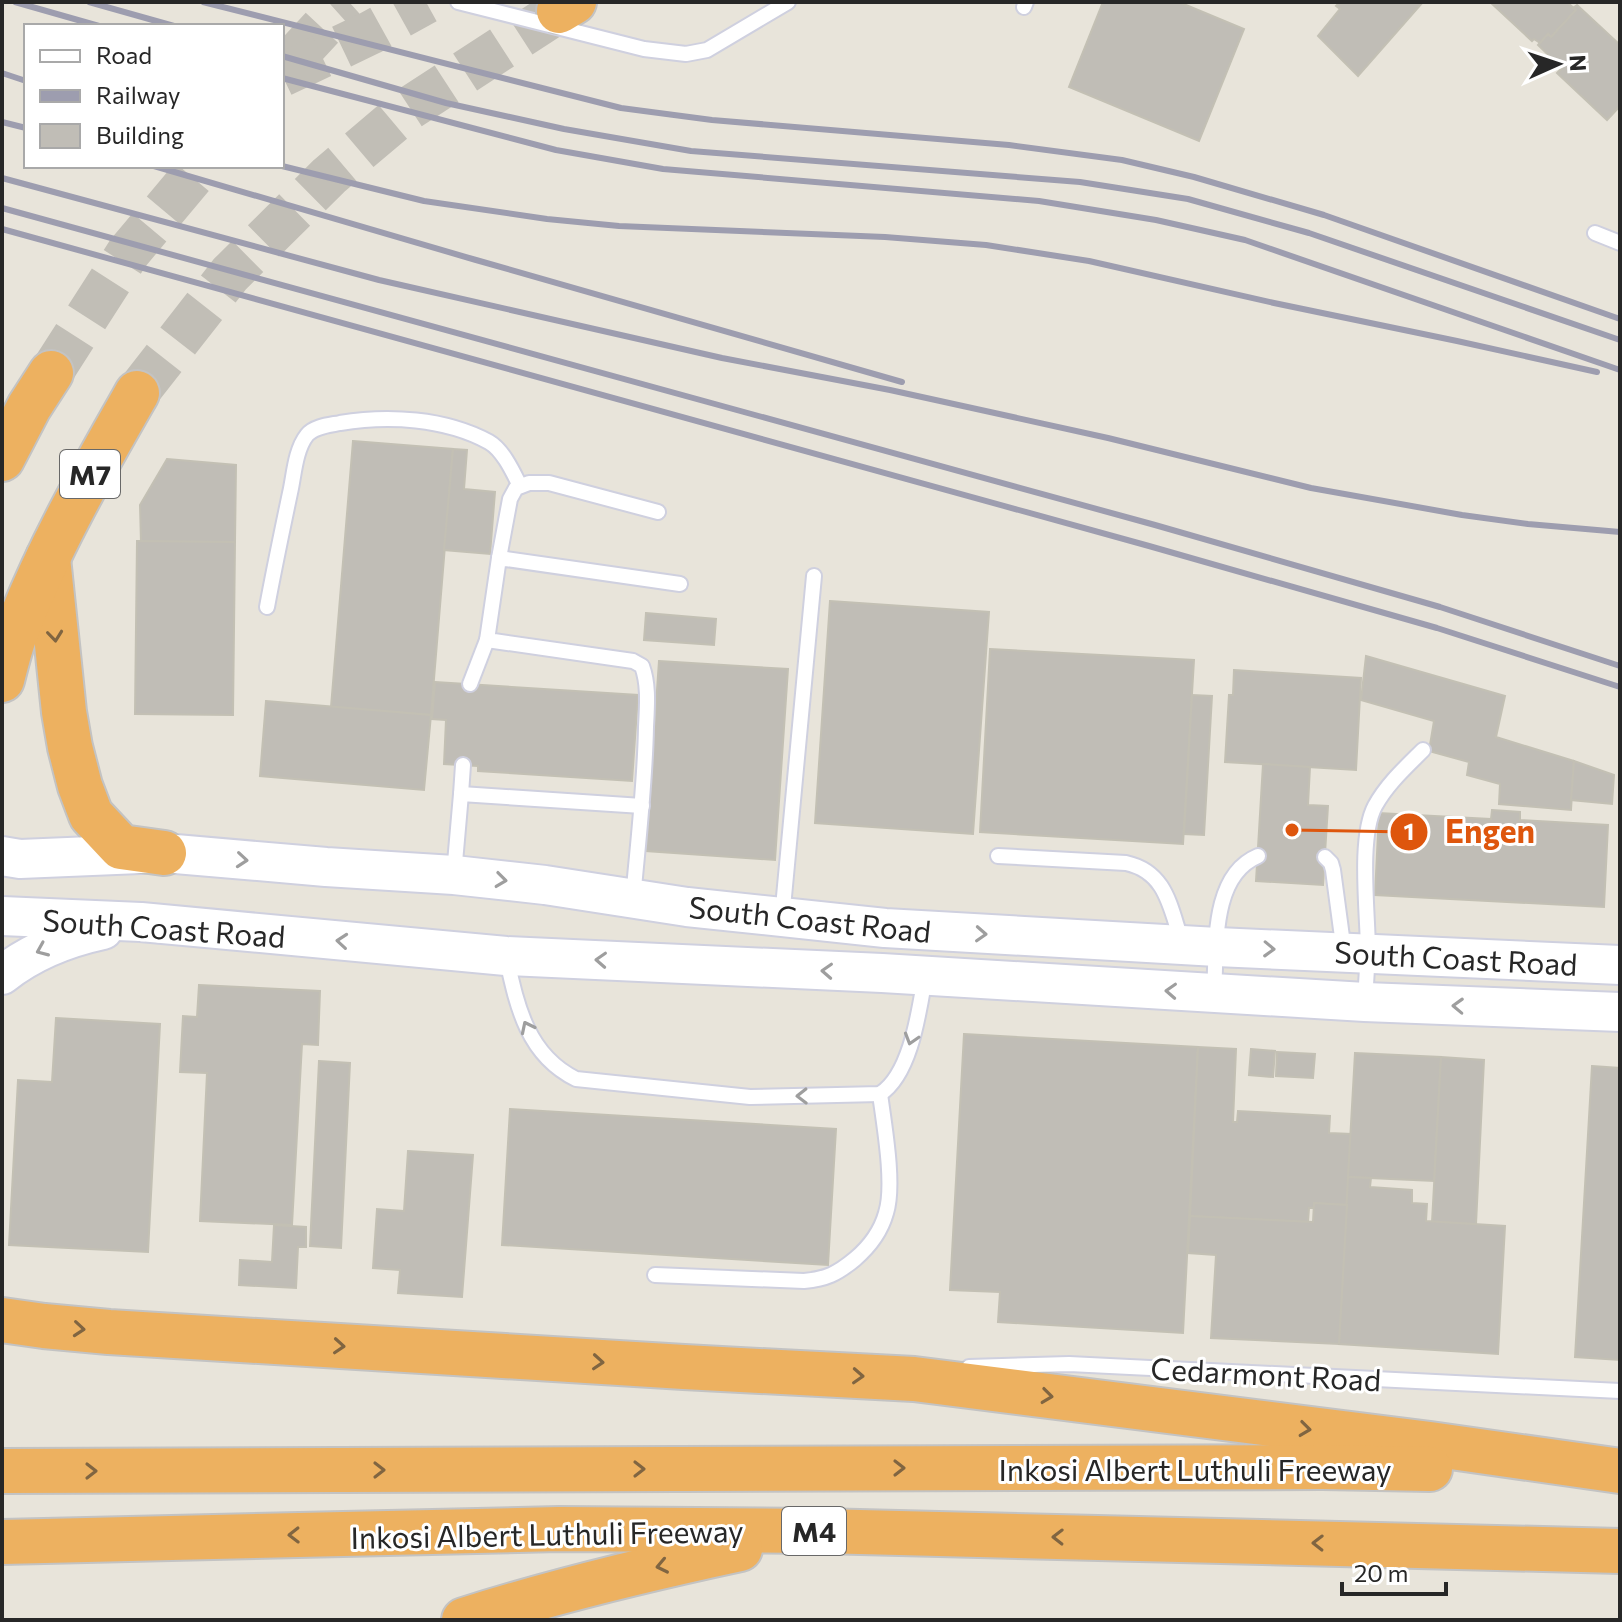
<svg xmlns="http://www.w3.org/2000/svg" width="1622" height="1622" viewBox="0 0 1622 1622" font-family="Commissioner,sans-serif">
<rect width="100%" height="100%" fill="#e8e4da"/>
<g fill="#c0bdb6" stroke="#c3c0b4" stroke-width="2">
<path d="M1103 2H1179L1244 29 1199 141 1069 87Z"/>
<path d="M1340 2H1423L1358 76 1318 36 1340 9 1336 6Z"/>
<path d="M1490 2H1567L1576 10 1551 37 1548 34 1540 43 1534 39 1532 41Z"/>
<path d="M1577 5 1620 45V106L1607 120 1557 73 1562 68 1538 45 1548 34 1551 37 1576 10 1573 8Z"/>
<path d="M353 441 453 449 431 715 331 707Z"/>
<path d="M453 449 467 450 464 489 495 492 490 554 444 550Z"/>
<path d="M167 459 236 465 235 542H141L140 505Z"/>
<path d="M137 541 235 542 233 715 135 714Z"/>
<path d="M830 601 989 612 973 834 815 823Z"/>
<path d="M646 613 716 619 714 645 644 640Z"/>
<path d="M990 649 1194 660 1183 844 980 832Z"/>
<path d="M1366 656 1505 696 1496 737 1574 761 1571 810 1499 804 1500 784 1467 775 1469 762 1429 751 1434 721 1361 700Z"/>
<path d="M659 661 788 669 775 860 646 851Z"/>
<path d="M1234 670 1361 678 1356 770 1225 762 1229 695H1233Z"/>
<path d="M435 682 638 695 632 781 478 771V766L444 764 446 720 432 719Z"/>
<path d="M1192 695 1212 696 1204 835 1184 834Z"/>
<path d="M266 701 431 715 424 790 260 776Z"/>
<path d="M1574 761 1614 775 1612 804 1571 800Z"/>
<path d="M1263 764 1310 767 1308 805 1328 806 1323 885 1256 881Z"/>
<path d="M1492 810 1520 812V820L1608 825 1604 907 1375 895 1379 813 1491 819Z"/>
<path d="M199 985 320 991 318 1045 302 1044 292 1225 200 1221 207 1073 180 1072 183 1016 197 1017Z"/>
<path d="M56 1018 160 1024 148 1252 9 1245 18 1080 52 1082Z"/>
<path d="M964 1034 1198 1047 1183 1333 998 1322 1000 1292 950 1290Z"/>
<path d="M1198 1047 1236 1049 1233 1122H1237L1238 1111 1330 1116 1329 1133 1351 1134 1347 1205 1314 1203V1208H1309L1308 1222 1190 1216Z"/>
<path d="M1251 1049 1275 1051 1273 1077 1249 1075Z"/>
<path d="M1277 1052 1315 1054 1313 1078 1276 1076Z"/>
<path d="M1355 1053 1441 1057 1434 1181 1348 1177Z"/>
<path d="M1441 1057 1484 1060 1476 1224 1432 1222Z"/>
<path d="M319 1061 350 1063 341 1248 310 1246Z"/>
<path d="M1592 1066 1620 1068V1360L1575 1357Z"/>
<path d="M510 1109 836 1129 828 1265 502 1245Z"/>
<path d="M408 1151 473 1155 462 1297 398 1293 400 1270 373 1268 377 1209 404 1211Z"/>
<path d="M1348 1177 1371 1178 1370 1187 1412 1190V1203L1427 1204 1426 1221 1505 1226 1498 1354 1339 1344Z"/>
<path d="M1314 1203 1347 1205 1339 1344 1211 1338 1216 1255 1188 1253 1190 1216 1313 1222Z"/>
<path d="M274 1225 306 1227V1247H298L296 1288 239 1285 240 1260 272 1262Z"/>
</g>
<g fill="none" stroke-linecap="round" stroke-linejoin="round">
<g stroke="#c1beb6" stroke-width="44" stroke-dasharray="44 22" stroke-linecap="butt">
<path d="M292 60 329 20 349 2"/>
<path d="M282 75 370 33 426 2"/>
<path d="M51 373 128 253 201 166"/>
<path d="M137 393 230 274 329 176 408 109 559 11"/>
</g>
<defs>
<g id="lane">
<path d="M458 2 644 49 686 54 707 50 788 2"/>
<path d="M1024 7 1026 2"/>
<path d="M1595 233 1620 243"/>
<path d="M499 558 510 499 516 488 529 483H549L658 512"/>
<path d="M267 607C274 569 282 531 290 493 294 476 295 450 307 435 314 426 330 425 340 423 388 415 445 418 489 442 503 450 513 472 520 486"/>
<path d="M470 684 487 640"/>
<path d="M461 794 463 765"/>
<path d="M998 856 1126 863C1167 872 1170 908 1182 942"/>
<path d="M1325 857 1331 863 1333 870 1344 952"/>
<path d="M454 874 461 794 642 806"/>
<path d="M633 899C638 842 645 784 646 727 647 706 649 685 642 666L633 661 487 640 499 558 680 584"/>
<path d="M782 918 814 576"/>
<path d="M506 956C517 1006 527 1055 576 1079L750 1097 880 1094C911 1074 919 1011 925 977"/>
<path d="M1214 993C1217 950 1210 876 1258 856"/>
<path d="M1365 1001C1366 985 1367 968 1368 952 1368 914 1358 838 1375 806 1387 784 1406 767 1423 750"/>
<path d="M655 1275 804 1281C826 1279 837 1274 855 1259 869 1247 881 1231 886 1213 895 1185 884 1124 880 1094"/>
<path d="M969 1367 1069 1364 1620 1391"/>
</g>
<g id="secondary">
<path d="M2 856 20 859 164 853 326 867 454 875 545 885 687 907 885 928 1217 947 1620 965"/>
<path d="M2 916 141 922 506 956 882 973 1365 1002 1620 1012"/>
<path d="M2 975C32 951 66 938 103 930"/>
</g>
<g id="highway">
<path d="M559 11 574 2"/>
<path d="M2 459 29 407 51 373"/>
<path d="M48 558 64 712 70 747 80 786 91 815 121 847 164 853"/>
<path d="M2 680C6 664 10 647 16 632 48 548 93 470 137 393"/>
<path d="M2 1320 44 1326 109 1332 684 1367 914 1379 1430 1444 1620 1471"/>
<path d="M2 1471 1322 1467 1430 1469"/>
<path d="M2 1542 559 1529 820 1531 1620 1551"/>
<path d="M464 1620C555 1591 647 1569 740 1549"/>
</g>
</defs>
<use href="#lane" stroke="#cfd0df" stroke-width="18"/>
<use href="#secondary" stroke="#cfd0df" stroke-width="42"/>
<use href="#highway" stroke="#c3c3c3" stroke-width="48"/>
<use href="#lane" stroke="#fff" stroke-width="14"/>
<use href="#secondary" stroke="#fff" stroke-width="38"/>
<use href="#highway" stroke="#edb160" stroke-width="44"/>
<g stroke="#9d9daf" stroke-width="6">
<path d="M15 2 99 26"/>
<path d="M89 2 174 26"/>
<path d="M203 2 621 108 712 120 1009 145 1122 160 1194 177 1324 215 1620 319"/>
<path d="M282 56 446 103 564 129 691 151 1080 182 1188 199 1309 233 1620 340"/>
<path d="M2 73 26 81"/>
<path d="M282 78 556 150 663 169 1039 201 1156 220 1245 240 1620 370"/>
<path d="M2 122 26 128"/>
<path d="M154 166 476 260 902 382"/>
<path d="M282 166 424 201 547 219 619 226 885 237 986 245 1089 261 1274 303 1457 341 1597 372"/>
<path d="M2 178 379 280 722 358 890 390 1108 438 1311 488 1462 515 1528 524 1620 532"/>
<path d="M2 208 1155 525 1440 607 1620 666"/>
<path d="M2 229 1149 546 1437 628 1620 687"/>
</g>
</g>
<defs><path id="oneway-chevron" d="M-2-3.5L2.5 0L-2 3.5" fill="none" stroke-width="1.6" stroke-linecap="round" stroke-linejoin="round" transform="scale(2)"/></defs>
<g stroke="#806541">
<use href="#oneway-chevron" transform="translate(55 636) rotate(84)"/>
<use href="#oneway-chevron" transform="translate(79 1329) rotate(5)"/>
<use href="#oneway-chevron" transform="translate(339 1346) rotate(4)"/>
<use href="#oneway-chevron" transform="translate(598 1362) rotate(4)"/>
<use href="#oneway-chevron" transform="translate(858 1376) rotate(3)"/>
<use href="#oneway-chevron" transform="translate(1047 1396) rotate(7)"/>
<use href="#oneway-chevron" transform="translate(1305 1429) rotate(7)"/>
<use href="#oneway-chevron" transform="translate(899 1468)"/>
<use href="#oneway-chevron" transform="translate(639 1469)"/>
<use href="#oneway-chevron" transform="translate(379 1470)"/>
<use href="#oneway-chevron" transform="translate(91 1471)"/>
<use href="#oneway-chevron" transform="translate(294 1535) rotate(179)"/>
<use href="#oneway-chevron" transform="translate(1058 1537) rotate(-179)"/>
<use href="#oneway-chevron" transform="translate(1318 1543) rotate(-179)"/>
<use href="#oneway-chevron" transform="translate(662 1566) rotate(168)"/>
</g>
<g stroke="#9e9e9e">
<use href="#oneway-chevron" transform="translate(242 860) rotate(5)"/>
<use href="#oneway-chevron" transform="translate(501 880) rotate(7)"/>
<use href="#oneway-chevron" transform="translate(981 934) rotate(3)"/>
<use href="#oneway-chevron" transform="translate(342 941) rotate(-175)"/>
<use href="#oneway-chevron" transform="translate(1269 949) rotate(2)"/>
<use href="#oneway-chevron" transform="translate(42 950) rotate(157)"/>
<use href="#oneway-chevron" transform="translate(601 960) rotate(-177)"/>
<use href="#oneway-chevron" transform="translate(827 971) rotate(-177)"/>
<use href="#oneway-chevron" transform="translate(1171 991) rotate(-177)"/>
<use href="#oneway-chevron" transform="translate(1458 1006) rotate(-178)"/>
<use href="#oneway-chevron" transform="translate(527 1027) rotate(-116)"/>
<use href="#oneway-chevron" transform="translate(911 1039) rotate(107)"/>
<use href="#oneway-chevron" transform="translate(802 1096) rotate(179)"/>
</g>
<g text-anchor="middle" dominant-baseline="central" stroke-width="6" stroke-linejoin="round" paint-order="stroke">
<g fill="#fff" stroke="#686868" stroke-width="2">
<rect x="60" y="450" width="60" height="48" rx="6"/>
<rect x="782" y="1507" width="64" height="48" rx="6"/>
</g>
<g font-size="28" font-weight="bold" fill="#272727">
<text x="90" y="474">M7</text>
<text x="814" y="1531">M4</text>
</g>
<g font-size="30" fill="#272727" stroke="#fff">
<text transform="translate(810 918) rotate(6)">South Coast Road</text>
<text transform="translate(164 927) rotate(4)">South Coast Road</text>
<text transform="translate(1456 957) rotate(3)">South Coast Road</text>
<text transform="translate(1266 1373) rotate(3)">Cedarmont Road</text>
<text x="1195" y="1468">Inkosi Albert Luthuli Freeway</text>
<text transform="translate(547 1533) rotate(-1)">Inkosi Albert Luthuli Freeway</text>
</g>
</g>
<path fill="none" stroke="#de560d" stroke-width="3" d="M1292 830L1409 832"/>
<g fill="#de560d" stroke="#fff" stroke-width="3">
<circle cx="1292" cy="830" r="8"/>
<circle cx="1409" cy="832" r="20"/>
</g>
<g font-size="24" text-anchor="middle" font-weight="bold" fill="#fff">
<text x="1409" y="840">1</text>
</g>
<g font-size="32" text-anchor="middle" font-weight="bold" fill="#de560d" stroke="#fff" stroke-width="6" stroke-linejoin="round" paint-order="stroke">
<text x="1490" y="843">Engen</text>
</g>
<rect width="1622" height="1622" fill="none" stroke="#272727" stroke-width="8"/>
<rect x="24" y="24" width="260" height="144" fill="#ffffff" stroke="#a9a9a9" stroke-width="2"/>
<rect x="40" y="50" width="40" height="12" fill="#ffffff" stroke="#a9a9a9" stroke-width="2"/>
<text x="96" y="64" font-size="24" fill="#272727">Road</text>
<rect x="40" y="90" width="40" height="12" fill="#9d9daf" stroke="#a9a9a9" stroke-width="2"/>
<text x="96" y="104" font-size="24" fill="#272727">Railway</text>
<rect x="40" y="124" width="40" height="24" fill="#c0bdb6" stroke="#a9a9a9" stroke-width="2"/>
<text x="96" y="144" font-size="24" fill="#272727">Building</text>
<g transform="translate(1558 64) rotate(87)" stroke="#ffffff" stroke-width="6" paint-order="stroke">
<path d="M0-6L14 30L0 20L-14 30Z" fill="#272727"/>
<text y="-12" font-size="22" font-weight="bold" text-anchor="middle" fill="#272727">N</text>
</g>
<path d="M1342 1582v12h104v-12" fill="none" stroke="#272727" stroke-width="4"/>
<text x="1354" y="1582" font-size="24" fill="#272727" stroke="#ffffff" stroke-width="6" paint-order="stroke">20 m</text>
</svg>
